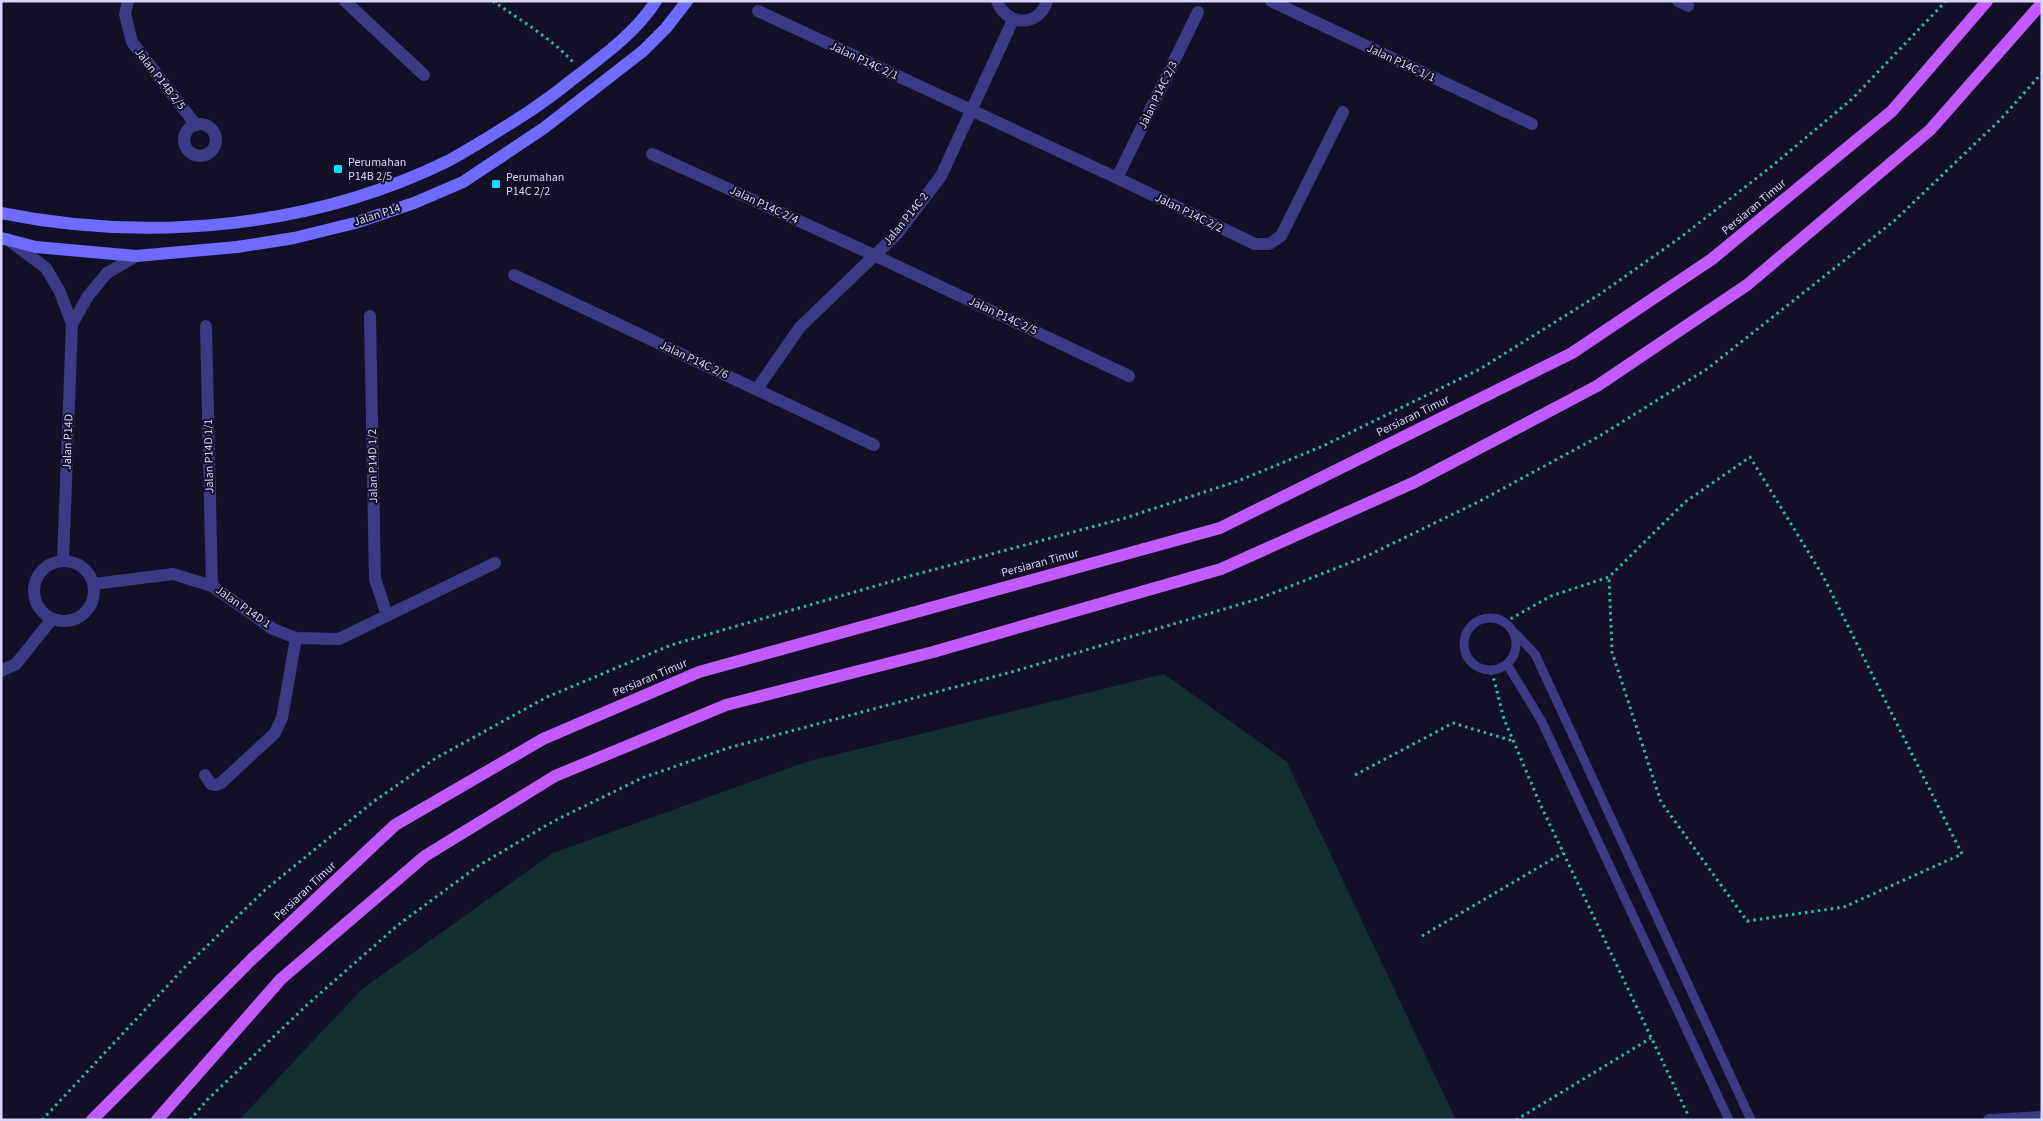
<svg xmlns="http://www.w3.org/2000/svg" width="2043" height="1121" viewBox="0 0 2043 1121" font-family="'Source Sans 3',sans-serif">
<rect width="100%" height="100%" fill="#130f26"/>
<path fill="#12302f" d="M1164 674 1287 762 1456 1120H239L362 989 553 853 806 762Z"/>
<g fill="none" stroke-linecap="round" stroke-linejoin="round">
<g stroke="#2fb8b0" stroke-width="3" stroke-dasharray="2.5 4" stroke-linecap="butt">
<path d="M493 1C520 20 551 38 574 63"/>
<path d="M1505 622 1551 596 1609 577 1685 502 1750 457 1823 576 1962 854 1844 907 1747 921 1661 802 1612 652 1609 577"/>
<path d="M1492 672 1504 719 1541 806 1689 1117"/>
<path d="M1355 775 1453 723 1513 741"/>
<path d="M1422 936 1563 853"/>
<path d="M42 1120 184 968 265 890 373 802 436 758 547 697 671 645 910 576 1125 518 1238 481 1323 446 1480 369 1600 294 1681 237 1772 166 1852 99 1946 1"/>
<path d="M190 1120 207 1100 308 1004 398 925 478 866 552 822 642 778 728 748 1015 671 1258 599 1367 556 1480 501 1598 437 1707 369 1894 221 2001 119 2042 73"/>
<path d="M1516 1120 1651 1038"/>
</g>
<g stroke="#3d3a85" stroke-width="9">
<circle cx="1490" cy="644" r="26"/>
<path d="M1516 634 1535 654 1751 1120"/>
<path d="M1508 666 1541 720 1729 1120"/>
</g>
<g stroke="#3d3a85" stroke-width="12">
<path d="M128 1 125 14 132 42 196 125"/>
<path d="M345 1 424 75"/>
<path d="M997 1C1006 26 1039 28 1047 1"/>
<path d="M1271 1 1532 124"/>
<path d="M1678 1 1688 6"/>
<path d="M758 11 1117 178 1255 244H1269L1281 236 1343 112"/>
<circle cx="200" cy="140" r="16"/>
<path d="M652 154 876 256 1129 376"/>
<path d="M1117 178 1198 12"/>
<path d="M7 239 46 268 60 292 72 324 63 561"/>
<path d="M514 275 874 445"/>
<path d="M370 316 375 579 387 615"/>
<path d="M72 324 88 296 107 273 136 256"/>
<path d="M206 326 212 586"/>
<path d="M757 389 800 327 897 234 941 176 1013 20"/>
<circle cx="64" cy="591" r="30"/>
<path d="M94 584 173 574 212 586 273 629 296 638 339 639 495 563"/>
<path d="M1 671 16 664 52 619"/>
<path d="M205 775 211 784 216 785 221 783 275 733 282 718 296 638"/>
</g>
<path stroke="#3d3a85" stroke-width="12" d="M1989 1120 2042 1117"/>
<g stroke="#6f6bff" stroke-width="12">
<path d="M1 213C149 243 311 228 448 161 460 155 472 147 484 140 513 122 541 105 568 83 600 58 634 35 656 1"/>
<path d="M1 238 36 247 136 256 237 247 294 238 355 223 414 203 463 182 544 128 643 51 666 28 687 1"/>
</g>
<g stroke="#c25bff" stroke-width="12">
<path d="M92 1120 251 960 395 825 543 739 699 672 1220 528 1572 353 1712 259 1892 111 1987 1"/>
<path d="M157 1120 281 979 425 856 555 776 726 705 933 652 1221 569 1415 482 1597 386 1747 285 1930 130 2042 3"/>
</g>
</g>
<g fill="#00e5ff" stroke="#130f26" stroke-width="2">
<rect x="333" y="164" width="10" height="10" rx="2.5"/>
<rect x="491" y="179" width="10" height="10" rx="2.5"/>
</g>
<g text-anchor="middle" dominant-baseline="central" stroke-width="4" stroke-linejoin="round" paint-order="stroke">
<g font-size="12" fill="#d9d4ff" stroke="#130f26">
<text transform="translate(864 61) rotate(25)">Jalan P14C 2/1</text>
<text transform="translate(1401 63) rotate(25)">Jalan P14C 1/1</text>
<text transform="translate(160 79) rotate(52)">Jalan P14B 2/5</text>
<text transform="translate(1158 95) rotate(-64)">Jalan P14C 2/3</text>
<text transform="translate(764 205) rotate(25)">Jalan P14C 2/4</text>
<text transform="translate(1754 207) rotate(-40)">Persiaran Timur</text>
<text transform="translate(1189 213) rotate(26)">Jalan P14C 2/2</text>
<text transform="translate(377 215) rotate(-18)">Jalan P14</text>
<text transform="translate(906 219) rotate(-51)">Jalan P14C 2</text>
<text transform="translate(1003 316) rotate(25)">Jalan P14C 2/5</text>
<text transform="translate(694 360) rotate(25)">Jalan P14C 2/6</text>
<text transform="translate(1413 416) rotate(-26)">Persiaran Timur</text>
<text transform="translate(68 442) rotate(-88)">Jalan P14D</text>
<text transform="translate(209 456) rotate(-91)">Jalan P14D 1/1</text>
<text transform="translate(373 466) rotate(-91)">Jalan P14D 1/2</text>
<text transform="translate(1040 563) rotate(-15)">Persiaran Timur</text>
<text transform="translate(243 607) rotate(35)">Jalan P14D 1</text>
<text transform="translate(650 678) rotate(-23)">Persiaran Timur</text>
<text transform="translate(305 891) rotate(-43)">Persiaran Timur</text>
</g>
<g font-size="12" fill="#d9d4ff" stroke="#130f26" text-anchor="start">
<text x="348" y="162">Perumahan<tspan x="348" dy="14">P14B 2/5</tspan></text>
<text x="506" y="177">Perumahan<tspan x="506" dy="14">P14C 2/2</tspan></text>
</g>
</g>
<rect width="2043" height="1121" fill="none" stroke="#d9d4ff" stroke-width="5"/>
</svg>
